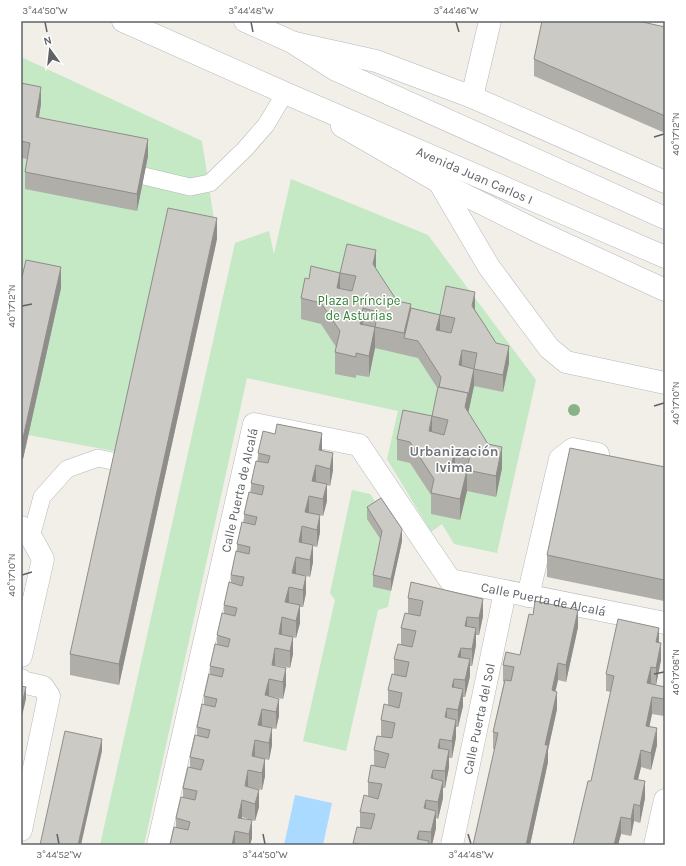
<svg xmlns="http://www.w3.org/2000/svg" width="686" height="866" viewBox="0 0 686 866" font-family="Karla,sans-serif">
<rect width="100%" height="100%" fill="#f1efe8"/>
<g fill="#c5e8c5">
<path d="M21 57 202 141 217 239 168 229 119 452 28 435 21 302Z"/>
<path d="M291 179 428 235 536 380 497 553 454 544 442 524 431 532 387 459 398 411 247 378 144 845H100L235 243 269 231 274 254Z"/>
<path d="M352 490 370 494 381 510 382 543 373 587 391 591 388 607 378 610 346 751 303 741 335 600 330 593Z"/>
</g>
<path fill="#aadaff" d="M295 795 332 803 323 845H284Z"/>
<g fill="none" stroke-linecap="round" stroke-linejoin="round">
<defs>
<g id="lane">
<path d="M144 176 190 187 210 183 245 149 266 125 285 93"/>
<path d="M31 537 42 497 67 469 98 458 117 462"/>
</g>
<g id="street">
<path d="M295 43 376 61 472 97 665 182"/>
<path d="M472 97 490 21"/>
<path d="M342 126 439 182 537 231 665 290"/>
<path d="M439 182 489 267 549 348 566 362 665 383"/>
<path d="M21 527 31 537 43 559 21 656"/>
<path d="M528 596 560 459 573 449 598 454"/>
<path d="M21 680 22 682 43 687 49 696 21 830"/>
<path id="s1" d="M158 845 254 424 359 445 450 580 665 623"/>
<path id="s2" d="M452 845 505 592"/>
<path d="M655 845 665 800"/>
</g>
<g id="secondary">
<path id="s3" d="M123 21 285 93 665 257"/>
<path d="M245 21 292 42 336 70 665 218"/>
</g>
</defs>
<use href="#lane" stroke="#b5b8bc" stroke-width="18"/>
<use href="#street" stroke="#b5b8bc" stroke-width="23"/>
<use href="#secondary" stroke="#b6babf" stroke-width="23"/>
<use href="#lane" stroke="#fff" stroke-width="17"/>
<use href="#street" stroke="#fff" stroke-width="22"/>
<use href="#secondary" stroke="#fff" stroke-width="22"/>
</g>
<circle fill="#89b387" cx="574" cy="410" r="6"/>
<g fill="#afaea9">
<path d="M665 27V133L534 76V59Z"/>
<path d="M21 83 41 104 39 117 148 156 137 211 25 189V172L27 159 21 158Z"/>
<path d="M217 239 119 685 70 675V654Z"/>
<path d="M376 269 397 301 411 308 440 315 475 309V310L484 324 509 363 503 392 474 386 468 413 502 468 496 497 467 491V475V491L460 520 431 514V495L410 463 397 460V439L432 416V432V416L438 389 418 358 375 348 369 377 356 375V378L335 374V352L336 347 321 324 301 319V298L309 279 340 273Z"/>
<path d="M21 281 61 288 23 459 21 458Z"/>
<path d="M322 451 333 470 330 486 327 485V501L323 516 320 515V532L317 547 313 546V562L310 577 304 575 306 593 303 607H300V623L296 638 293 637V654L290 668 275 665 286 685 283 699 269 696 279 716 276 729 262 726 272 745 269 760 265 759V776L262 790 248 787 259 807 255 821 242 817V818L252 838 250 845H170L176 827V818L183 797V788L190 767V757L197 736V727L204 705V696L210 674V666L217 645V635L224 614V605L231 583V575L237 552V544L244 523V514L251 492V483L258 461V453Z"/>
<path d="M665 467V595L664 601 547 577V555Z"/>
<path d="M367 507 402 541 391 591 373 587V575L381 540 367 519Z"/>
<path d="M408 598 483 616 479 635H476V645L472 666H470V676L465 697H463V706L458 727H456V737L452 758H449V767L445 788H443V798L438 819 436 818V828L432 845H353V843L360 827V812L368 796V782L374 766V750L381 736V720L388 705V690L394 674V659L401 644V628L408 614Z"/>
<path d="M578 627 566 682 558 680 555 691 557 709 548 750V762L530 845H473L495 750 493 749V732L504 682H503V665L520 655Z"/>
<path d="M659 642 661 660 656 685 665 687 664 716 652 714 649 726 657 745 654 757 651 770 641 767 638 779 645 798 640 823 634 821 631 836 621 834 618 845H573L591 781 611 692 606 691V674Z"/>
</g>
<g fill="#8f8d8a">
<path d="M41 87V104L36 134V117Z"/>
<path d="M148 139V156L137 211V194Z"/>
<path d="M217 218V239L119 685V664Z"/>
<path d="M376 250V271L373 264Z"/>
<path d="M61 267V288L23 459V438Z"/>
<path d="M340 273V294L337 288Z"/>
<path d="M475 292V309L472 323V306Z"/>
<path d="M411 304V325L404 338V355V333Z"/>
<path d="M363 308V329L360 324Z"/>
<path d="M440 315V332L436 330Z"/>
<path d="M375 327V348L369 377V356Z"/>
<path d="M509 346V363L503 392V375Z"/>
<path d="M462 350V367L459 365Z"/>
<path d="M474 369V386L465 428V407Z"/>
<path d="M432 416V437L429 431Z"/>
<path d="M322 433V450L319 467V450Z"/>
<path d="M502 447V468L496 497V476Z"/>
<path d="M455 451V473L451 466Z"/>
<path d="M333 453V470L330 486V469Z"/>
<path d="M316 465V482L312 498V481Z"/>
<path d="M467 470V491L460 520V499Z"/>
<path d="M327 484V501L323 516V499Z"/>
<path d="M309 496V513L305 529V512Z"/>
<path d="M320 515V532L317 547V530Z"/>
<path d="M302 526V543L299 542Z"/>
<path d="M402 529V541L391 591V579Z"/>
<path d="M313 545V562L310 577V560Z"/>
<path d="M296 557V574L292 573Z"/>
<path d="M665 574V595L664 601V580Z"/>
<path d="M306 576V593L303 607V590Z"/>
<path d="M289 587V604L285 620V602Z"/>
<path d="M483 599V616L479 635V618Z"/>
<path d="M300 605V623L296 638V621Z"/>
<path d="M578 610V627L566 682V665Z"/>
<path d="M282 617V634H279Z"/>
<path d="M467 617V634L465 626Z"/>
<path d="M476 628V645L472 666V649Z"/>
<path d="M659 628V645L656 642Z"/>
<path d="M293 637V654L290 668V651Z"/>
<path d="M661 643V660L656 685V668Z"/>
<path d="M275 648V665H272Z"/>
<path d="M461 648V665L458 657Z"/>
<path d="M470 659V676L465 697V680Z"/>
<path d="M558 663V680L552 707V690Z"/>
<path d="M651 667V684L647 683Z"/>
<path d="M286 668V685L283 699V682Z"/>
<path d="M269 679V696L266 710 265 695Z"/>
<path d="M454 679V696L452 687Z"/>
<path d="M26 687V699L21 720V708Z"/>
<path d="M463 689V706L458 727V710Z"/>
<path d="M557 692V709L548 750V762L530 845H526L545 745Z"/>
<path d="M665 693V710L664 716V699Z"/>
<path d="M652 697V714L646 743V726Z"/>
<path d="M279 699V716L276 729V712Z"/>
<path d="M447 708V725L445 717Z"/>
<path d="M262 709V726L258 725Z"/>
<path d="M456 720V737L452 758V741Z"/>
<path d="M272 728V745L269 760V743Z"/>
<path d="M657 728V745L651 770V753Z"/>
<path d="M102 739V751L81 845H78Z"/>
<path d="M440 739V756L438 748Z"/>
<path d="M255 740V757L252 756Z"/>
<path d="M449 750V767L445 788V771Z"/>
<path d="M641 750V767L634 796V779Z"/>
<path d="M265 759V776L262 790V773Z"/>
<path d="M248 770V787L245 786Z"/>
<path d="M433 770V787L431 778Z"/>
<path d="M443 781V798L438 819V802Z"/>
<path d="M645 781V798L640 823V806Z"/>
<path d="M259 790V807L255 821V804Z"/>
<path d="M242 800V817L239 832 238 818Z"/>
<path d="M426 800V817L424 808Z"/>
<path d="M634 804V821L631 836V819Z"/>
<path d="M436 811V828L432 845H431V832Z"/>
<path d="M621 817V834L618 845H614Z"/>
<path d="M252 820V838L250 845H249V834Z"/>
<path d="M235 831V845H232Z"/>
<path d="M419 831V845L417 839Z"/>
</g>
<g fill="#cccac5" stroke="#8f8d8a" fill-rule="evenodd">
<path d="M542 21H638L665 27V116L534 59Z"/>
<path d="M21 83 41 87 36 117 148 139 137 194 25 172 30 143 21 141Z"/>
<path d="M168 208 217 218 119 664 70 654Z"/>
<path d="M347 244 376 250 373 264 397 301 411 304 404 333 375 327 369 356 356 353V357L335 352 340 331 321 303 301 298 305 278 309 279 311 266 340 273ZM340 273 356 276 352 291 337 288ZM363 308 378 312 375 327 360 324Z"/>
<path d="M26 260 61 267 23 438 21 437V281Z"/>
<path d="M446 286 475 292 472 306 484 324 496 343 509 346 503 375 474 369 468 397V393L439 387 441 377 418 341 404 338 411 308 440 315ZM440 315 455 318 451 333 436 330ZM462 350 477 353 474 369 459 365Z"/>
<path d="M438 387 468 393 465 407 488 444 502 447 496 476 467 470 470 455 455 451 451 466 467 470 460 499 431 493 434 479 410 442 397 439 403 410 432 416 429 431 444 435 448 420 432 416Z"/>
<path d="M277 424 322 433 319 450 333 453 330 469 316 465 312 481 327 484 323 499 309 496 305 512 320 515 317 530 302 526 299 542 313 545 310 560 296 557 292 573 306 576 303 590 289 587 285 602 300 605 296 621 282 617 279 634 293 637 290 651 275 648 272 665 286 668 283 682 269 679 265 695 279 699 276 712 262 709 258 725 272 728 269 743 255 740 252 756 265 759 262 773 248 770 245 786 259 790 255 804 242 800 238 818 252 820 249 834 235 831 232 845H170L174 827 188 830 190 822 176 818 181 797 195 800 197 791 183 788 188 767 201 770 204 760 190 757 195 735 208 738 210 730 197 727 202 704 215 707 217 699 204 696 209 674 222 677 224 669 210 666 215 644 228 647 230 639 217 635 222 613 235 616 237 608 224 605 229 582 242 586 244 577 231 575 236 551 249 554 250 547 237 544 242 522 255 525 257 517 244 514 249 492 262 495 264 486 251 483 256 461 268 463 270 456 258 453 263 431 275 434Z"/>
<path d="M570 448 665 467V574L664 580 547 555Z"/>
<path d="M381 498 402 529 391 579 373 575 382 531 367 507Z"/>
<path d="M411 582 483 599 479 618 467 617 465 626 476 628 472 649 461 648 458 657 470 659 465 680 454 679 452 687 463 689 458 710 447 708 445 717 456 720 452 741 440 739 438 748 449 750 445 771 433 770 431 778 443 781 438 802 426 800 424 808 436 811 431 832 419 831 417 839 429 841 428 845H365L353 843 357 827 371 829 375 814 360 812 364 795 378 799 382 784 368 782 371 765 385 768 389 754 374 750 377 736 392 738 395 723 381 720 384 704 399 708 402 693 388 690 392 674 406 677 409 662 394 659 398 644 412 647 416 631 401 628 405 613 420 616 423 601 408 598Z"/>
<path d="M535 601 578 610 566 665 558 663 552 690 557 692 545 745H548L526 845H473L498 733 493 732 505 680 511 681 514 667 503 665 506 652 520 655 529 614 533 615Z"/>
<path d="M618 619 659 628 656 642 661 643 656 668 651 667 647 683 665 687V693L664 699 652 697 646 726 657 728 654 740 651 753 641 750 634 779 645 781 640 806 634 804 631 819 621 817 614 845H573L588 781H591L614 676 606 674Z"/>
<path d="M21 686 26 687 21 708Z"/>
<path d="M65 731 102 739 78 845H40Z"/>
</g>
<path fill="none" stroke="#5f6368" stroke-width="1.5" d="M45 22 47 32M251 22 253 32M456 22 459 32M654 137 664 134M22 306 32 304M654 406 664 403M22 575 32 572M654 674 664 672M57 834 59 844M263 834 265 844M468 834 471 844"/>
<g text-anchor="middle" dominant-baseline="central" stroke-width="3" stroke-linejoin="round" paint-order="stroke">
<g font-size="13" fill="#5f6368" stroke="#fff">
<text stroke="none"><textPath href="#s3" startOffset="384">Avenida Juan Carlos I</textPath></text>
<text stroke="none"><textPath href="#s1" startOffset="364">Calle Puerta de Alcalá</textPath></text>
<text stroke="none"><textPath href="#s1" startOffset="797">Calle Puerta de Alcalá</textPath></text>
<text stroke="none"><textPath href="#s2" startOffset="129">Calle Puerta del Sol</textPath></text>
</g>
<g font-size="13" fill="#348238" stroke="#fff">
<text x="359" y="300">Plaza Príncipe<tspan x="359" dy="15">de Asturias</tspan></text>
</g>
<g font-size="14" font-weight="bold" fill="#70757a" stroke="#fff">
<text x="454" y="451">Urbanización<tspan x="454" dy="16">Ivima</tspan></text>
</g>
</g>
<rect width="686" height="866" fill="none" stroke="#ffffff" stroke-width="44"/>
<g transform="translate(50 50) rotate(345)" stroke="#ffffff" stroke-width="3" paint-order="stroke">
<path d="M0-3L7 15L0 10L-7 15Z" fill="#5f6368"/>
<text y="-6" font-size="11" font-weight="bold" text-anchor="middle" fill="#5f6368">N</text>
</g>
<rect x="22" y="22" width="642" height="822" fill="none" stroke="#5f6368" stroke-width="1.5"/>
<g font-size="10" text-anchor="middle" fill="#5f6368">
<text x="45" y="14">3°44'50"W</text>
<text x="251" y="14">3°44'48"W</text>
<text x="456" y="14">3°44'46"W</text>
<text transform="translate(675 134) rotate(-90)" y="4">40°17'12"N</text>
<text transform="translate(11 306) rotate(-90)" y="4">40°17'12"N</text>
<text transform="translate(675 403) rotate(-90)" y="4">40°17'10"N</text>
<text transform="translate(11 575) rotate(-90)" y="4">40°17'10"N</text>
<text transform="translate(675 672) rotate(-90)" y="4">40°17'08"N</text>
<text x="59" y="858">3°44'52"W</text>
<text x="265" y="858">3°44'50"W</text>
<text x="471" y="858">3°44'48"W</text>
</g>
</svg>
